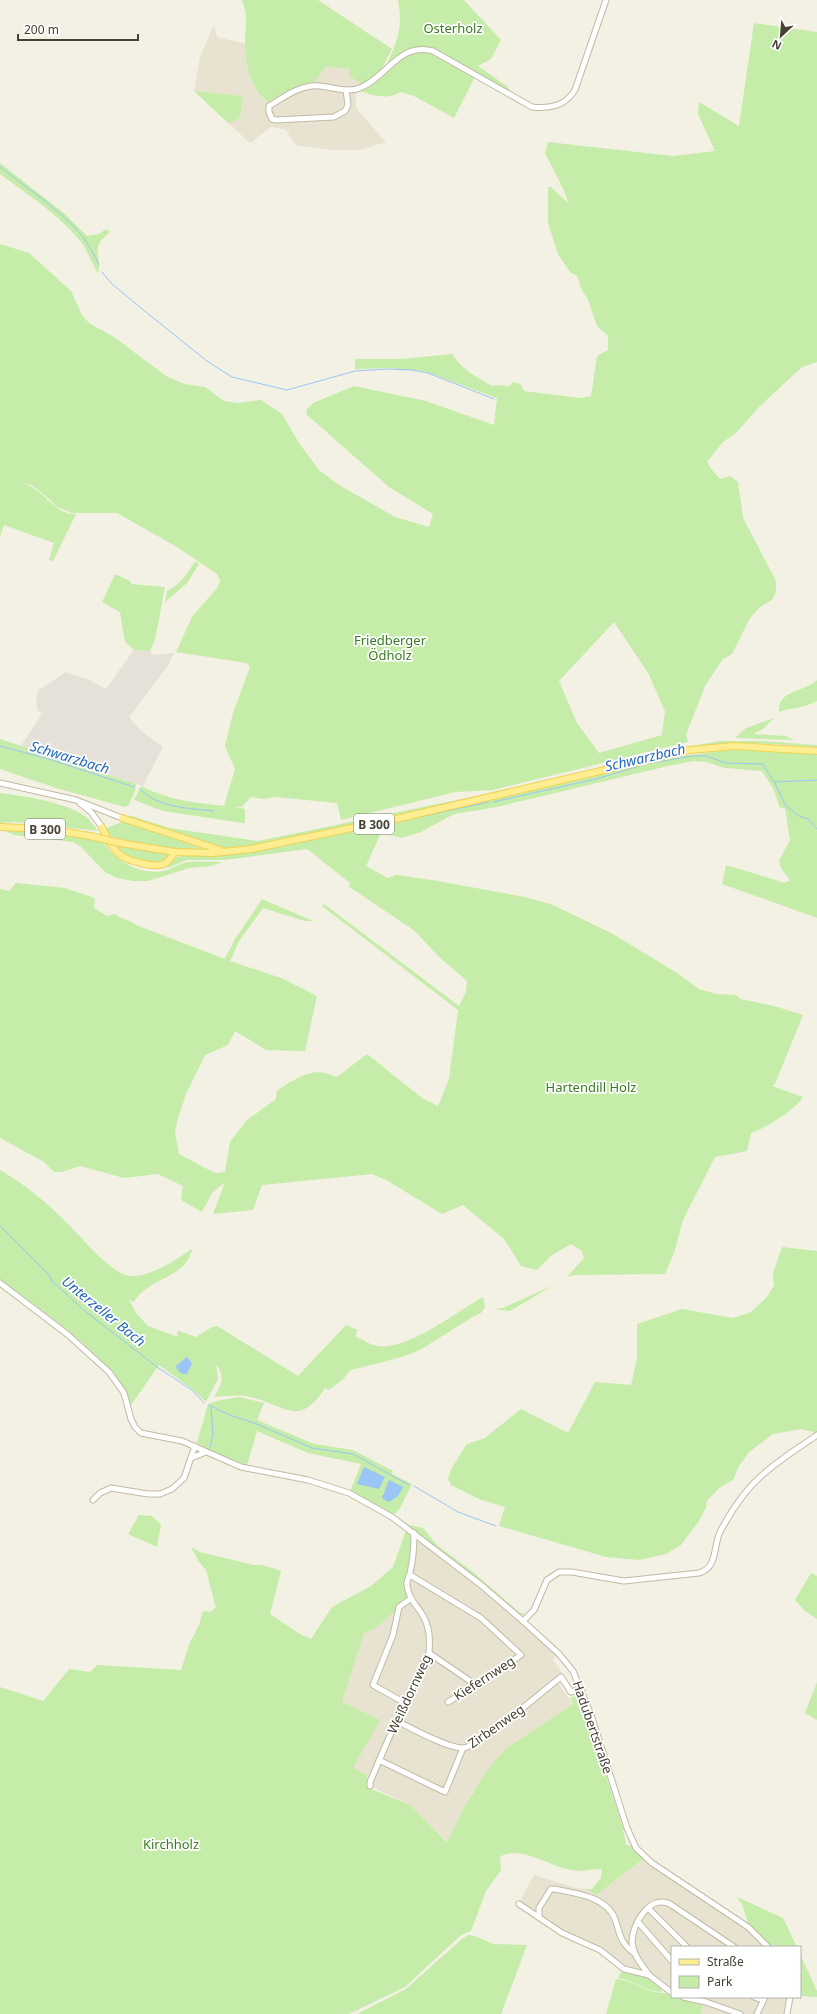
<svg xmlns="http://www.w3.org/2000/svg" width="817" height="2014" viewBox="0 0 817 2014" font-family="'Noto Sans',sans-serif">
<rect width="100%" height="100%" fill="#f3f1e3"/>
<g fill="#e8e3d1">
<path d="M214 24 217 37 246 44 251 78 257 90 264 100 274 101 295 87 313 83 326 67 350 69 364 85 365 88 356 92V108L386 142 360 150H331L295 145 286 130 271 127 250 143 228 123 235 119 242 96 194 91 200 57Z"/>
<path d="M415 1534 481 1585 559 1654 553 1659 564 1677 558 1683 573 1704 508 1747 473 1791 448 1842 410 1805 374 1788 370 1786 371 1778 352 1768 342 1702 364 1633 374 1629 406 1583Z"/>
<path d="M646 1858 748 1927 768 1947H672V1995L662 1990 647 1977 622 1971 597 1951 558 1933 518 1905 534 1875 576 1888 587 1889 596 1895Z"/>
<path d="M679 1997H790L787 2014H701L703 2004Z"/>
</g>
<path fill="#e5e1d9" d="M134 650 150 651 153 655 174 653 167 667 129 717 141 731 163 747 143 786 21 746 42 714 37 710 36 698 39 690 66 672 89 680 106 689Z"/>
<g fill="#c5eca8" fill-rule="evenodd">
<path d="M242 0H318L392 49 381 70 364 85 349 76 350 69 326 67 313 83 295 87 269 103C250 90 245 62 245 40 246 26 248 14 242 0Z"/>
<path d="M398 0H464L501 40 491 59 478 66 508 87 512 95 432 49C413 44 401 56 386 66 398 39 403 29 398 0Z"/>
<path d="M754 23 817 32V362L802 367 759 407 736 433 723 442 707 462 712 470 720 479 730 476 738 482 743 518 776 581V592L772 600 760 607 750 618 732 654 723 659 705 686 686 735 688 742 493 790 455 792 341 820 337 803 275 797 263 799 251 797 242 807H235L245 809V823H243L163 811 134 800 141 786C168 800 195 803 224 806L235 769 225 746 233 713 250 667 246 663 176 652 192 617 217 588 220 581 217 574 177 547 117 513H72L57 507 48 498 32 485 21 483C23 484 29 485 32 487 48 496 56 515 76 514L53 561 49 560 54 543 4 525 0 537V244L29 253 71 291 82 315 89 323 114 337 166 376 184 384 205 387 224 401 238 403 261 400 282 414 299 443 319 470 339 485 395 517 429 527 433 514 389 487 306 414 307 409 313 403 354 386 426 401 494 425 497 398 424 371 387 368 355 369V359H401L452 354C462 370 478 378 494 387V385L510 386 513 382 520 384 524 391 581 398 591 396 597 356 608 350V336L597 326 588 300 581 288 577 276 570 272 558 254 548 223V187H551L568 203C567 193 550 164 545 153L548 142 673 156 715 151 698 114 699 102 739 126ZM614 622 648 673 665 711 662 735 599 753 577 723 559 681Z"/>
<path d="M423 51 432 53 475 77 454 118 414 96 401 92C388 100 375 96 360 91 365 88 370 87 374 83 390 71 402 53 423 51Z"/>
<path d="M194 91 243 96 240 118 228 123Z"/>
<path d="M0 163 65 214 87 236 99 234 106 229 110 232C89 249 102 252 98 274 93 265 89 255 84 246 64 218 27 194 0 174Z"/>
<path d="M195 561 199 564 187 583 165 602 167 591C181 584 187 574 195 561Z"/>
<path d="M115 574 130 581 131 584 165 587 155 640 150 651 134 650 125 642 120 612 102 602Z"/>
<path d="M817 680V701C802 709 793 707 779 712 777 690 805 692 817 680Z"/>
<path d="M774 718 763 729 753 734 786 736 794 740 735 738 746 728Z"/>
<path d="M0 739 136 784 135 791 128 806 125 807 56 788 0 769Z"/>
<path d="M719 741H762L817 745V747C767 743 719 740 670 752V750Z"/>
<path d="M736 749 817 754V918L722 884 726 865 785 883 790 880 781 868 779 861 790 840 785 808H780L773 788 762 771 725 768 707 762 693 761 668 766 497 807 454 814 421 832 402 838 381 833 366 866 388 878 396 875 432 880 525 897 553 905 613 934 677 973 699 989 716 994 736 995 740 999 774 1006 803 1015 775 1084 772 1086 803 1097C794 1111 767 1127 751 1133L747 1151 715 1157 683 1220 674 1253 665 1274 575 1275 567 1277 584 1258 582 1251 571 1244 552 1255 537 1270 521 1266 504 1239 463 1205 442 1214 388 1181 372 1174 262 1185 253 1210 213 1214 225 1182 212 1193 202 1212 181 1200 183 1186 158 1174 124 1178 80 1166 61 1172H54L44 1162 0 1138V889L9 891 16 883 65 888 92 897 95 899 94 908 107 916 115 914C121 920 129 919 136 925L225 959 235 939 262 899 313 921H305L263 908 239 941 230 961 281 978 317 996 305 1051 266 1050 235 1031 228 1045 205 1055 186 1094 177 1121 175 1133 179 1154 215 1173 225 1172 230 1142 247 1120 276 1099 277 1091C288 1083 303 1073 318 1072 323 1072 331 1075 337 1077L367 1054 422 1098 438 1106 449 1079 458 1010 322 906 324 904 459 1006 466 992 467 981 438 956 415 931 351 888 349 887 350 883 307 849 225 860H187L168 868 167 866 175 858 181 856 229 855 285 846 667 758Z"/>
<path d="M0 793C24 796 66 802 86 817 91 821 94 826 98 831L16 822 0 823Z"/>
<path d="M476 796 472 798C432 807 392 816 353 825 310 835 258 849 214 848L129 817V815L169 828 258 841Z"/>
<path d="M124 821 204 849C186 856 129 841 109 836L107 828Z"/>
<path d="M4 830 59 834 103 842C116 862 143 877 168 870 175 867 181 863 188 862 200 861 211 862 223 862L211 866 189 868 148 881H133L117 878 105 872 80 846 73 842 14 835Z"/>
<path d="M114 844 172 855 164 863 153 864 125 856Z"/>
<path d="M0 1170C23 1183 46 1202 65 1221 80 1235 109 1273 130 1276 149 1278 178 1259 193 1248 190 1255 188 1262 182 1267 167 1280 144 1284 134 1302L129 1300 136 1313 148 1326 178 1337 177 1332 179 1331 196 1337 212 1327 217 1326 298 1376 346 1325 358 1330 355 1336C362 1339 370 1345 378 1346 408 1351 457 1311 483 1297L485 1307 481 1313 471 1318 420 1350 402 1357 351 1370 343 1379 329 1390 325 1388C299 1428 286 1406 251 1397 239 1394 226 1396 214 1397 221 1385 226 1376 216 1364L218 1379 206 1402 192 1389 159 1365 131 1405C110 1353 43 1313 0 1279Z"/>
<path d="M782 1247 817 1251V1433L801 1429 773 1434 749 1452 739 1466 733 1480 719 1488 706 1502 707 1506 699 1521 681 1545 666 1554 639 1560 606 1557 499 1526 505 1507 479 1499 451 1485 448 1479 451 1469 467 1444 485 1438 521 1409 568 1433 595 1382 631 1385 637 1359V1324L682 1309 733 1318 751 1312 767 1297 774 1285 773 1273Z"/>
<path d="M554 1285 510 1311 494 1309 503 1308Z"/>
<path d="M240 1397 264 1403 257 1420 314 1444 353 1450 393 1471 392 1474 412 1484 399 1510 393 1515 350 1492 361 1464 308 1453 257 1431 247 1465 219 1455 197 1443 208 1404 220 1400Z"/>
<path d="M139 1515 152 1516 161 1525 157 1547 128 1534Z"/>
<path d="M397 1517 409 1525 423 1528 438 1546 473 1572 519 1612 527 1615H519Z"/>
<path d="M406 1530C417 1542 410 1559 408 1573 407 1582 409 1590 409 1599L374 1629 364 1633 342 1702 380 1720 353 1768 367 1775 369 1788 410 1805 447 1842C464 1808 480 1774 508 1747L573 1704 570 1698 580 1695 623 1828 626 1845 632 1846 644 1859 596 1895 587 1889H592L601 1878 602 1869C592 1869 580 1872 571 1870 550 1867 520 1844 500 1857L501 1870 486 1891 471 1931 461 1935 405 1987 349 2014H0V1687L43 1701 69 1669 90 1672 97 1665 181 1670 189 1645 199 1625 203 1611 211 1612 213 1609 216 1608 206 1570 199 1562 191 1547 200 1552 254 1565H262L281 1571 270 1614 300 1634 311 1639 332 1607 371 1586 393 1567Z"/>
<path d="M811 1573 817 1576V1619L805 1611 795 1600Z"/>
<path d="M817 1682V1720L805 1713Z"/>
<path d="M737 1897 783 1918 797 1947H770L749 1926 742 1904Z"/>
<path d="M469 1935 475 1936 493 1944 527 1945 501 2014H357L406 1989 463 1938Z"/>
<path d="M800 1954 817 1991V1997L800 1996Z"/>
<path d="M622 1971 647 1977 662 1990 661 1992C645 1991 634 1980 618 1978Z"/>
<path d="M616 1979C637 1981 645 1994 669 1993L672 1997H679L703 2004 701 2014H606Z"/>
</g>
<g fill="#9ac5f6">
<path d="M187 1357 192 1363 187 1374C182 1375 177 1371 176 1366Z"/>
<path d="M364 1467 385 1477 379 1489 357 1484Z"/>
<path d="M389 1480 403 1487 398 1496 389 1502 382 1498Z"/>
</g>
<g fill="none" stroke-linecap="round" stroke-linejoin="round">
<g stroke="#9ac5f6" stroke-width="1">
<path d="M0 167C25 187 71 217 87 243 92 250 95 257 99 265"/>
<path d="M102 272 112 284 141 308 207 361 232 377 287 390 355 371 386 369 412 370 428 373 494 399"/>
<path d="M0 746 49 759 134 787"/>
<path d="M775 783 785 805 799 816 808 819 817 829"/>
<path d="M140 789C158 808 189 808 213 811"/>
<path d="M493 802 596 779 646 764 692 756H706L726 763 763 764 774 782 817 780"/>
<path d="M424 816 489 802"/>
<path d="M0 1226 49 1275 52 1281 85 1311 157 1367 192 1390 204 1403"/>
<path d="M209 1405 227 1414 257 1424 312 1448 353 1454 409 1485"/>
<path d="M210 1447 213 1435 211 1407"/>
<path d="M414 1486 458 1512 496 1526"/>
</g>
<defs>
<g id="minor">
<path d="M346 90 348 105 345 111 334 117 276 120 272 119 269 112V106C283 98 295 88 311 86 328 84 345 95 362 87 388 75 400 42 433 51L532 107C550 109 565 106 575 90L606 0"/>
<path d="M0 783 76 800 122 818"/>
<path d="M80 803 91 812 102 827"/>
<path d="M0 1283 67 1334 109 1372 124 1393 131 1419 135 1427 141 1433 182 1441 241 1467 308 1480 349 1493 392 1517 481 1585 523 1621 559 1654 573 1671 591 1715 627 1828 636 1848 652 1863 748 1927 768 1947"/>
<path d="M191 1458 206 1452"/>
<path d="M93 1500 100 1493 111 1488 148 1494H160L172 1489 184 1478 195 1446"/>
<path d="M410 1575 481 1618 521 1655 480 1683 448 1702"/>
<path d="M523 1621 534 1610 547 1580 559 1572H572L624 1581 699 1573C718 1568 713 1546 720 1532 731 1511 748 1486 767 1471 782 1458 800 1447 817 1435"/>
<path d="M429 1653 476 1685"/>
<path d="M405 1703 373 1685 393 1635 399 1607 410 1599"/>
<path d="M397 1721C413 1729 445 1747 462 1748 477 1749 545 1689 561 1677L571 1692 582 1689"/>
<path d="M379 1760 445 1792 463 1748"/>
<path d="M370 1786V1782L388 1740 429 1653C430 1639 430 1627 422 1614 415 1603 409 1600 407 1585 406 1581 409 1577 410 1573 413 1560 414 1547 414 1533"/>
<path d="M519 1904 562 1933 600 1950 624 1969 649 1975 672 1993"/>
<path d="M648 1908 687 1947"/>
<path d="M539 1917V1908L551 1889H554C574 1893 606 1896 615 1919 620 1934 620 1943 634 1953"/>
<path d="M638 1922 672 1961"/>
<path d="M649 1975C642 1965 633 1955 632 1942 632 1924 650 1894 670 1904L734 1947"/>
<path d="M683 1997 706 2002 740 2014"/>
<path d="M754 1997 763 2000"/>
<path d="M757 2014 765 1997"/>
<path d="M787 2014 790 1997"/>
</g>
<g id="major">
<path d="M122 818 220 850"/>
<path d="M0 827 48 829 90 836"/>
<path d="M102 827C106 837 111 847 119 854 127 861 154 868 164 864 169 861 172 857 175 852"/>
<path d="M120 843 175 852 213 853 251 849 400 818 690 750 735 746 817 751"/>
</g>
</defs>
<use href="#minor" stroke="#c0baa5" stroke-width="7"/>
<use href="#major" stroke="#eed357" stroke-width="8"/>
<use href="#minor" stroke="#fff" stroke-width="5"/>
<use href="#major" stroke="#ffed91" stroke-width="6"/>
<defs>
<path id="major-bridge" d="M90 836 120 843"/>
</defs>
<use href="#major-bridge" stroke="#eed357" stroke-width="8" stroke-linecap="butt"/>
<use href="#major-bridge" stroke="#ffed91" stroke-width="6"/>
</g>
<g text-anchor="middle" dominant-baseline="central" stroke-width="3.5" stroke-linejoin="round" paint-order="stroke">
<g fill="#fff" stroke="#7e7a70" stroke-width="1">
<rect x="354" y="814" width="40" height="20" rx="3"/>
<rect x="25" y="819" width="40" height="20" rx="3"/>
</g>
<g font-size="12" font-weight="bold" fill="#464133">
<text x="374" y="824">B 300</text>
<text x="45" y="829">B 300</text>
</g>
<g font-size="13" fill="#397c21" stroke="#fff">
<text x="453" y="28">Osterholz</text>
<text x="390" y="640">Friedberger<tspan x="390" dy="15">Ödholz</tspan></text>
<text x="591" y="1087">Hartendill Holz</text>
<text x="171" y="1844">Kirchholz</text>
</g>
<g font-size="13" fill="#464133" stroke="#fff">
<text transform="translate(484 1678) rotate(-33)">Kiefernweg</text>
<text transform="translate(409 1694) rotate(-65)">Weißdornweg</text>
<text transform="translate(496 1726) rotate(-35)">Zirbenweg</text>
<text transform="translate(593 1727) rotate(71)">Hadubertstraße</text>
</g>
<g font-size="14" font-style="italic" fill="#2368bb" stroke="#fff">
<text transform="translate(70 757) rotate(17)">Schwarzbach</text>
<text transform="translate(645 757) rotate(-13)">Schwarzbach</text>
<text transform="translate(104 1311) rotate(39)">Unterzeller Bach</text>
</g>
</g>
<rect x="671" y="1946" width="130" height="52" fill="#ffffff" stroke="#b5b3ad"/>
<rect x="679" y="1959" width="20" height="6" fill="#ffed91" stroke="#b5b3ad"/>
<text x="707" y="1966" font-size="12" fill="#464133">Straße</text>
<rect x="679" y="1976" width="20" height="12" fill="#c5eca8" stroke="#b5b3ad"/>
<text x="707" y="1986" font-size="12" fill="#464133">Park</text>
<g transform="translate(781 36) rotate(206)" stroke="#ffffff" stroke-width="3" paint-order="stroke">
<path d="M0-3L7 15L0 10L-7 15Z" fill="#464133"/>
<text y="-6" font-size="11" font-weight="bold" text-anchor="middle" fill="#464133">N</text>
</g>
<path d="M18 34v6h120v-6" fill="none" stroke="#464133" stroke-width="2"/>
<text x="24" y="34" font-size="12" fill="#464133" stroke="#ffffff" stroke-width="3" paint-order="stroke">200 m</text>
</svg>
